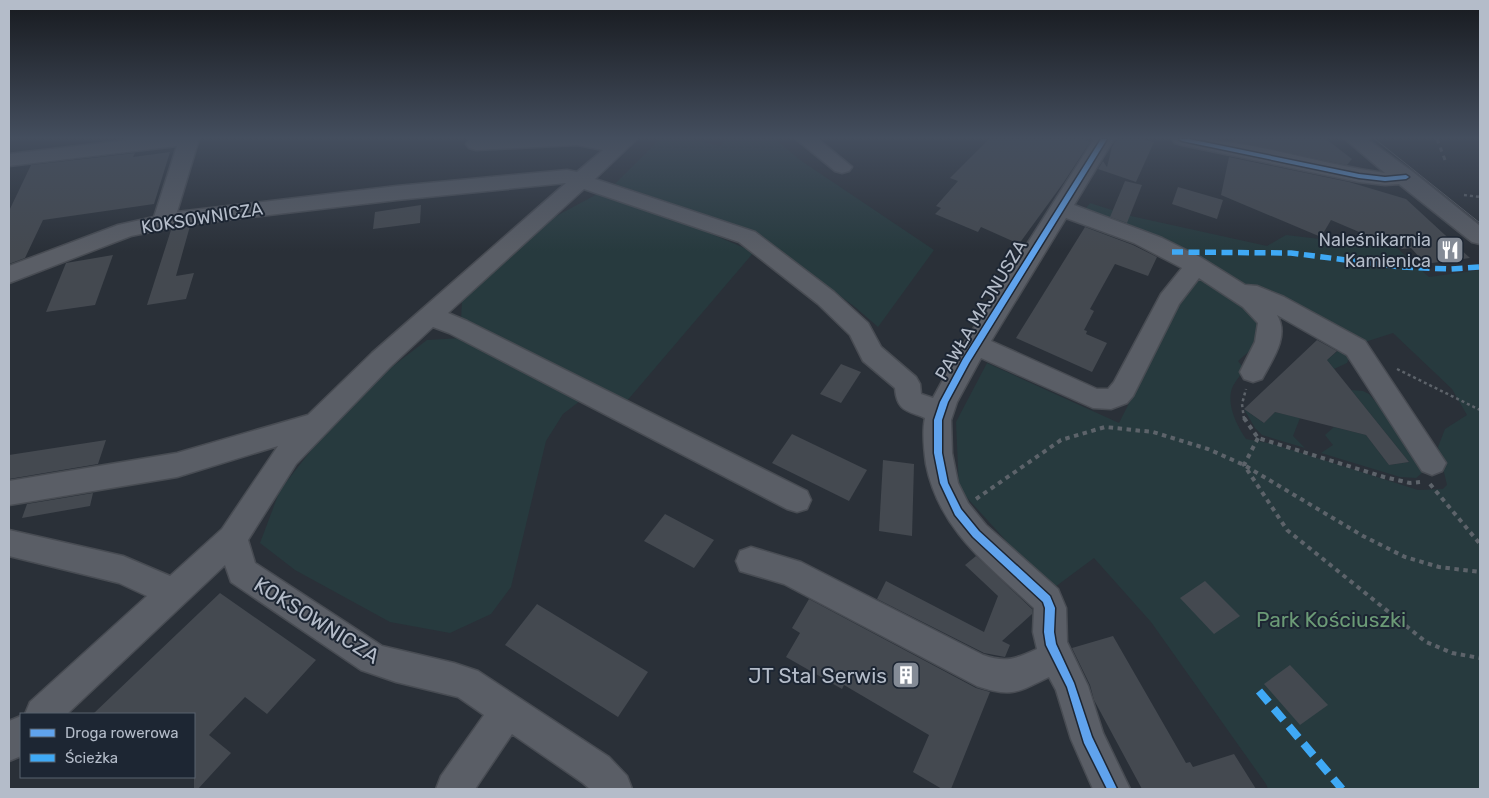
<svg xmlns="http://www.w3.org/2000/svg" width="1489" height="798" viewBox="0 0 1489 798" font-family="Rubik,sans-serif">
<rect width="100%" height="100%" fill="#2a3038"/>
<g fill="#273a3e">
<path d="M660 139H691L720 146 725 139H775L800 160 934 250 878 327 855 307 772 245 743 228 615 184Z"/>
<path d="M601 192 702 230 754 252 626 402 461 320 462 301 547 221Z"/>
<path d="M1090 203 1131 216 1267 246 1286 235 1397 248 1429 277 1480 270V789H1268L1266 784 1151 622 1094 558 1051 590 959 489 956 422 987 363 1119 423 1196 271 1259 317 1260 342 1238 361 1244 369C1241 375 1236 380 1233 386 1225 403 1237 426 1246 439L1273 444 1418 490 1443 489 1447 485 1438 447 1445 429 1467 415 1452 389 1393 333 1365 342 1083 212Z"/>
<path d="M462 338 580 401 563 414 546 441 511 587 491 614 450 633 390 622 295 570 260 543 280 490 323 435 385 372 427 340Z"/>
<path d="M1340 349 1350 356 1347 363 1334 369 1327 360Z"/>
<path d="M1351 390 1363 391 1369 394 1423 458V472L1416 478 1400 477 1321 453 1333 445 1325 435 1334 427 1366 435 1389 465 1409 462Z"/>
<path d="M1244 409 1264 423 1275 412 1300 418 1293 436 1305 448 1262 435 1255 428Z"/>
</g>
<g fill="#444950">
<path d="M989 139H1083L1090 142 1064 182 1019 244 981 227 978 232 935 214 941 208 936 206 958 181 950 178Z"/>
<path d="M1117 139H1141L1154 142 1136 182 1098 169 1103 161 1107 167 1112 147Z"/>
<path d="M1233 139H1326L1352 159 1347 165 1232 141Z"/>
<path d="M170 152 154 204 43 220 25 258 9 264V211L31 165 135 153 133 157Z"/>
<path d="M1229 157 1349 182 1406 199 1470 258 1432 263 1421 259 1411 248 1402 249 1390 236 1385 243 1331 220 1321 237 1221 195Z"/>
<path d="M1125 181 1142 185 1127 223 1110 217Z"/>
<path d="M1178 187 1223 200 1217 219 1172 204Z"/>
<path d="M421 205 420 223 373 229 375 212Z"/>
<path d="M190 226 176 276 194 273 186 299 147 305 171 230Z"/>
<path d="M1085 227 1133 245 1157 257 1148 276 1115 264 1090 309 1094 311 1084 330 1087 331 1086 334 1107 343 1092 372 1016 338Z"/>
<path d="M113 255 95 305 46 312 66 263Z"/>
<path d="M1317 340 1337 351 1327 360 1409 462 1389 465 1366 435 1275 412 1264 423 1244 409Z"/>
<path d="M841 364 861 372 841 403 820 394Z"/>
<path d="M792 434 867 470 849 501 772 463Z"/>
<path d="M106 440 98 464 9 479V455Z"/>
<path d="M883 460 914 464 912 536 879 531Z"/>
<path d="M93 493 90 506 22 518 27 504Z"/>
<path d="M665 514 714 540 694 568 644 541Z"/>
<path d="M976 556 1032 609V614L1002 641 1010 645 1005 657 984 653 877 599 886 581 984 632 998 596 965 565Z"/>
<path d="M1205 581 1240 616 1214 634 1180 598Z"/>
<path d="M220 593 316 660 267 714 245 697 209 735 231 753 198 789H194V714H93Z"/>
<path d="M809 599 976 688 990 692 951 789H942L913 772 929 735 844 685 842 689 786 657 800 633 792 628Z"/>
<path d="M537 604 648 672 618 717 505 645Z"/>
<path d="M1113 636 1186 763 1190 762 1193 767 1234 754 1256 789H1142L1094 700 1090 685 1072 648Z"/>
<path d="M1290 665 1328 705 1300 725 1264 684Z"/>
</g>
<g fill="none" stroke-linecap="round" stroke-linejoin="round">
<defs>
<g id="minor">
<path d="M137 139H199L177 212 397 186 567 170 577 172 603 150 577 145 476 150 469 148 466 144 469 140 473 139H637L595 179 755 232 834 292 868 323 881 347 916 377 920 384 921 394 933 398 957 354 1094 139H1114L1074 205 1162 238 1200 257 1245 285 1257 286 1284 297 1365 341 1446 463 1442 471 1432 475 1422 471 1347 355 1277 315C1290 336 1272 360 1262 379L1253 382 1244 379 1240 372 1255 342 1258 323 1243 307 1199 278 1179 304 1133 396 1127 403 1111 409 1093 408 981 358 957 402 951 420 952 453 958 483 968 503 986 525 1058 589 1066 608 1067 642 1088 686 1103 733 1130 789H1093L1071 739 1056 690 1049 677C1018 692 1012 698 977 686L784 584 740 571 736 561 740 551 751 547 801 562 983 655C1006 663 1015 659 1037 649L1033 632 1034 608C987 564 939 530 926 464 924 449 922 432 925 418 906 410 897 411 895 388L863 361 850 335 818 304 739 242 584 189 448 313 467 321 807 491 811 500 807 509 797 512 787 509 449 333 433 327 390 367 296 464 248 540 255 563 382 646 454 663 478 671 609 757 627 776 632 789H590L583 783 512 734 475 789H436L441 776 484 715 458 697 396 682 361 670 231 582 225 565 67 714H25L30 702 147 596 119 583 9 556V530L123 556 170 576 222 529 278 446 177 477 9 505V481L177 453 308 415 372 353 566 183 397 200 184 225 131 236 9 283V266L118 225 154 217 177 146 9 166V154ZM1066 218 1134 243 1182 268 1161 294 1114 382 1108 389H1097L991 341Z"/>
<path d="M796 139H818L852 167 849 171 842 173 835 171Z"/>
<path d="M1172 139C1244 136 1314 164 1385 173L1345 139H1367L1413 172 1480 226V244L1472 242 1399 184 1385 185 1359 182 1182 145 1175 143Z"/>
<path d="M21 716V756L9 761V721Z"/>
</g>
</defs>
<use href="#minor" stroke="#484c53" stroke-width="3"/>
<g stroke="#5d636a" stroke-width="2.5" stroke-dasharray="3 3" stroke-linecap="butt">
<path d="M1464 195 1480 197"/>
<path d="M1397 369 1480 410"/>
<path d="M1244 419 1242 404 1246 389"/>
</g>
<g stroke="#5d636a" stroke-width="4" stroke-dasharray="4.5 4.5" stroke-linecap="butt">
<path d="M1244 418 1258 438 1384 477 1410 483 1420 482"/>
<path d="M1258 438 1244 465 1287 530 1426 642 1452 653 1480 658"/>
<path d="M1430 484 1480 544"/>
<path d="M976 499 1061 440 1105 427 1153 432 1208 449 1244 465 1363 536 1405 557 1439 567 1480 572"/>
</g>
<use href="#minor" fill="#5a5e66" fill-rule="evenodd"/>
<path stroke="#595d64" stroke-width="1" d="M1375 139 1480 223"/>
<path stroke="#595d64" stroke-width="3" stroke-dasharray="4.5 4.5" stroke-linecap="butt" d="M1437 139 1445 160"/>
<path stroke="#3fa9f5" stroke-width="5.5" stroke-dasharray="11 5.5" stroke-linecap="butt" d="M1172 252 1291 253 1401 267 1450 269 1480 267"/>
<path stroke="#3fa9f5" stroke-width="8" stroke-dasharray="15 8" stroke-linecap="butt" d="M1259 691 1342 789"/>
<defs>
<g id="cycleway">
<path d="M1101 139H1107L969 363 948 402 942 420V453L948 483 961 509 979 531 1050 596 1055 608 1054 632 1056 644 1074 683 1092 737 1117 789H1107L1084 743 1067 687 1046 645 1044 632 1045 608 1043 602 973 537 955 515 940 483 934 453V420L940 402 963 359Z"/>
<path d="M1179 139H1189L1359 174 1385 177 1406 175 1409 177 1406 179 1385 181 1359 178 1182 141Z"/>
</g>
</defs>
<use href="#cycleway" stroke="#1d2633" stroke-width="3"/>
<use href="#cycleway" fill="#60a3ed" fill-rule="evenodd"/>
</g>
<linearGradient id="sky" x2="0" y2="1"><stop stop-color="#171a1f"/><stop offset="0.55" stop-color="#444e5e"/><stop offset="1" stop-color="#444e5e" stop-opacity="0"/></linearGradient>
<rect width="1489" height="251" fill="url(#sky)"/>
<defs>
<symbol id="restaurant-square" viewBox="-11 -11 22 22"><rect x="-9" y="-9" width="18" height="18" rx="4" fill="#848b96" stroke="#1d2633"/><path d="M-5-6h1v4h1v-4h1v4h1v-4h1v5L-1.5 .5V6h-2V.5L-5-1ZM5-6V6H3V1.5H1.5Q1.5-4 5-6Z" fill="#fff"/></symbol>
<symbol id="building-square" viewBox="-11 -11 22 22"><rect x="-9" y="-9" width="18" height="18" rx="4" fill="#848b96" stroke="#1d2633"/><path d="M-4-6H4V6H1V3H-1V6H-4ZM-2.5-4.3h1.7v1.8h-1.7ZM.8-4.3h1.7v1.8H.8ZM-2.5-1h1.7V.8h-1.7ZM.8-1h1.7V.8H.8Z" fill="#fff"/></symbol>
</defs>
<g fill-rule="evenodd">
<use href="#restaurant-square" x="1434" y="234" width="32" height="32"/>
<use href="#building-square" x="890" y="659" width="32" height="32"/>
</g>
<g text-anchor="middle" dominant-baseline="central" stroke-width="4" stroke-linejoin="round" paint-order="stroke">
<g font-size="18" fill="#b4bcc9" stroke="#1d2633">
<text transform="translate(202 218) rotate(-9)">KOKSOWNICZA</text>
<text transform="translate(981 310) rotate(-59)">PAWŁA MAJNUSZA</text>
</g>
<g font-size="18" fill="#b4bcc9" stroke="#1d2633" text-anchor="end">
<text x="1431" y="240">Naleśnikarnia<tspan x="1431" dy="21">Kamienica</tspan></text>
</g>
<g font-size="21" fill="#6b9a76" stroke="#1d2633">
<text x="1331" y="619">Park Kościuszki</text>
</g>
<g font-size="21" fill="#b4bcc9" stroke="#1d2633">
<text transform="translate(317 620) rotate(32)">KOKSOWNICZA</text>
</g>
<g font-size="21" fill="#b4bcc9" stroke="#1d2633" text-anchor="end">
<text x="887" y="675">JT Stal Serwis</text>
</g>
</g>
<rect width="1489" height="798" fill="none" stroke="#b4bcc9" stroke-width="20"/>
<rect x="20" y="713" width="175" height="65" fill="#1d2633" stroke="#59626f"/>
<rect x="30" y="729" width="25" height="8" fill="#60a3ed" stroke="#59626f"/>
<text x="65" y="738" font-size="15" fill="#b4bcc9">Droga rowerowa</text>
<rect x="30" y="754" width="25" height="8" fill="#3fa9f5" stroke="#59626f"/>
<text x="65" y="763" font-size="15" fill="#b4bcc9">Ścieżka</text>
</svg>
